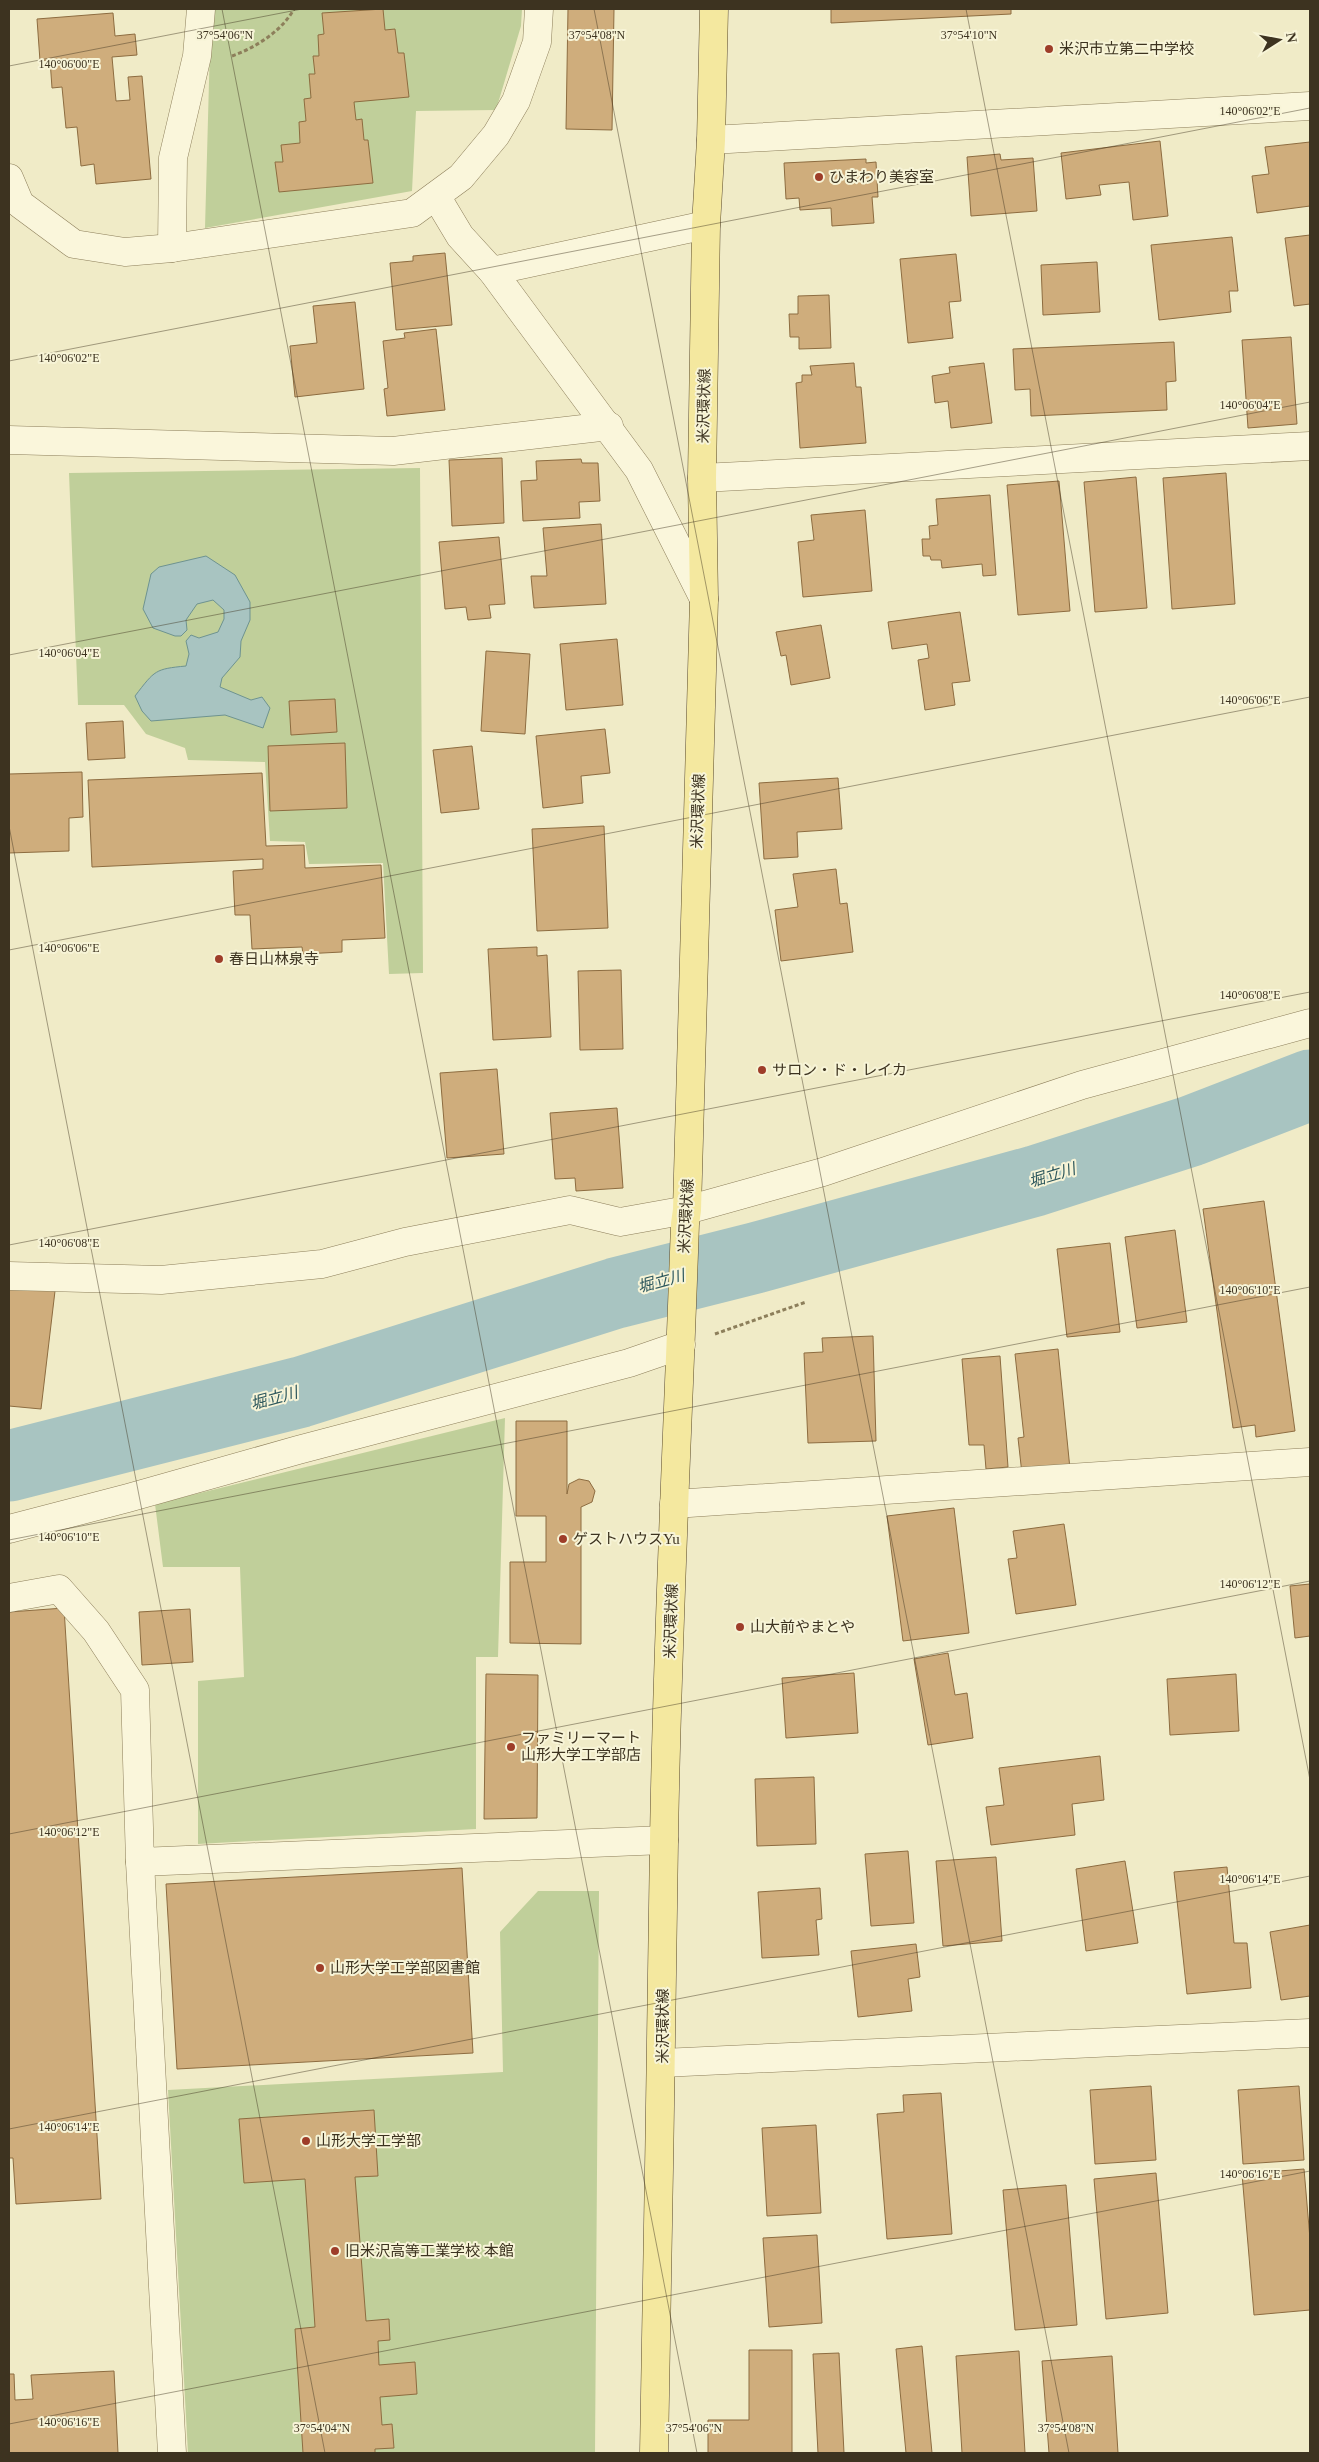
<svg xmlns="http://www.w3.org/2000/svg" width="1319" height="2462" viewBox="0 0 1319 2462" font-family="'Times New Roman','Noto Sans JP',serif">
<rect width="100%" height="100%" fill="#f0ebc7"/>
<g fill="#c0cf9a">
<path d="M214 9H522L521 26 496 110 416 111 412 191 205 228 210 45Z"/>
<path d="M420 468 423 973 389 974 383 863 309 864 305 842 270 841 265 762 188 760 185 748 146 734 124 705H78L69 473Z"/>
<path d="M505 1418 498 1657H476V1829L198 1844V1681L244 1677 240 1567H163L155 1504Z"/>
<path d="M538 1891H599L595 2453H188L168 2090 503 2072 500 1932Z"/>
</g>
<path fill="#a8c4c1" stroke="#6e9390" d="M206 556 235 575 250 602V620L241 641 240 657 222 678 220 687 251 700 262 697 270 708 263 728 225 715 151 721 142 711 135 696C155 670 155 669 186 666L189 654 186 641 191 635 199 638 218 632 224 619V610L213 600 197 604 186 620 187 630 181 636H175L153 628 143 609 151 574 159 567Z"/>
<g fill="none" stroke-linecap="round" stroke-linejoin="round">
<path stroke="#a8c4c1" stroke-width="71" d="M9 1466 301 1392 616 1293 755 1258 1035 1181 1191 1131 1310 1085"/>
</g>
<g fill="#cfad7c" stroke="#8d6c40">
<path d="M383 9 385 30 395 29 398 53H404L409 97 354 102 356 120 362 119 364 140H368L373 183 279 192 275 162H283L281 145 300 143 299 122 306 121 304 99 311 98 309 74H315L313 56H319L318 35 324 34 322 13Z"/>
<path d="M568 9H614L612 130 566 129Z"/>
<path d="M831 9H1011V14L831 23Z"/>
<path d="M113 13 115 36 135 34 137 55 112 57 116 101 130 100 128 77 142 76 151 179 96 184 94 164 81 166 77 127 66 128 62 87 52 88 50 60 40 61 37 19Z"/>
<path d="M1160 141 1168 216 1133 220 1129 182 1099 185 1101 195 1066 199 1061 153Z"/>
<path d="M1310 142V206L1257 213 1252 176 1269 174 1265 147Z"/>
<path d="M1000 154 1001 160 1033 158 1037 211 971 216 967 157Z"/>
<path d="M866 159V163L876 162 878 197H872L874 223 832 226 831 208 800 210 799 198 786 199 784 163Z"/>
<path d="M1310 235V304L1294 306 1285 238Z"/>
<path d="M1232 237 1238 291H1229L1231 312 1159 320 1151 245Z"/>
<path d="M445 253 452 325 396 330 390 263 413 261V256Z"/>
<path d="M956 254 961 301 949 302 953 338 908 343 900 259Z"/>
<path d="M1097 262 1100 312 1043 315 1041 265Z"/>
<path d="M829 295 831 348 799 349V337H790L789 314H798V296Z"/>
<path d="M355 302 364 389 295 397 290 346 317 343 313 306Z"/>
<path d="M436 329 445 410 387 416 384 389 388 388 383 341 405 338 404 333Z"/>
<path d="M1291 337 1297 424 1248 428 1242 340Z"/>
<path d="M1174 342 1176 381 1166 382 1167 410 1031 416 1030 389 1015 390 1013 349Z"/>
<path d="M854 363 856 387H861L866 443 800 448 796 383 802 382V375H812L810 366Z"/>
<path d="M984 363 992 423 951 428 948 401 935 403 932 376 950 373 949 367Z"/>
<path d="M502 458 504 523 452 526 449 460Z"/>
<path d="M581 459 582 463H598L600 501 579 502 580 518 523 521 521 481 537 480 536 461Z"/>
<path d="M1226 473 1235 604 1172 609 1163 478Z"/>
<path d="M1136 477 1147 608 1095 612 1084 482Z"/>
<path d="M1059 481 1070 611 1018 615 1007 485Z"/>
<path d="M990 495 996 575 983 576 982 564 942 568 941 560H931L930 556H923L922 539H930L929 526 938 525 936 499Z"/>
<path d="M865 510 872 591 803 597 798 542 814 540 811 515Z"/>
<path d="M601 524 606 604 534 608 531 576H547L543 528Z"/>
<path d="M499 537 505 604 489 605 491 618 468 620 466 607 445 609 439 542Z"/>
<path d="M960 612 970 681 952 683 955 705 925 710 918 660 929 658 927 644 892 649 888 622Z"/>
<path d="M821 625 830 678 791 685 786 655 781 656 776 632Z"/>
<path d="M617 639 623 705 566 710 560 644Z"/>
<path d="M486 651 530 654 525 734 481 731Z"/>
<path d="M335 699 337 732 291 735 289 701Z"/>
<path d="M123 721 125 758 88 760 86 723Z"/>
<path d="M605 729 610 773 581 776 583 803 543 808 536 736Z"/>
<path d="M345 743 347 808 270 811 268 746Z"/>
<path d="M472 746 479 809 441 813 433 750Z"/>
<path d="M82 772 83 817 69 818V851L9 853V774Z"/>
<path d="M262 773 266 846 304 845 305 868 381 865 385 938 342 940V952L303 954 302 947 252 949 250 915H235L233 871 263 869V859L92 867 88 780Z"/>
<path d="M838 778 842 829 797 832 798 857 764 859 759 783Z"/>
<path d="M604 826 608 928 537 931 532 829Z"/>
<path d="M836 869 840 904 847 903 853 952 781 961 775 910 798 907 793 874Z"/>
<path d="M537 947V956L547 955 551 1037 493 1040 488 949Z"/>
<path d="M621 970 623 1049 580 1050 578 971Z"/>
<path d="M497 1069 504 1154 447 1158 440 1073Z"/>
<path d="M617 1108 623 1188 576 1191 575 1178 555 1179 550 1113Z"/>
<path d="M1264 1201 1295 1431 1256 1437 1255 1425 1233 1428 1203 1209Z"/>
<path d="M1175 1230 1187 1322 1137 1328 1125 1237Z"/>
<path d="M1110 1243 1120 1332 1067 1337 1057 1249Z"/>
<path d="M9 1286 55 1291 41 1409 9 1406Z"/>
<path d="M873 1336 876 1441 808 1443 804 1353 823 1352 822 1338Z"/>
<path d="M1058 1349 1070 1469 1022 1474 1018 1438 1024 1437 1015 1354Z"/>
<path d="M1000 1356 1008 1467 986 1469 984 1445H969L962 1359Z"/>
<path d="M516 1421H567V1494L569 1484 579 1479 589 1481 595 1491 592 1502 581 1507V1644L510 1643V1562H546V1516H516Z"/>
<path d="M954 1508 969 1633 903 1641 887 1516Z"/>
<path d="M1064 1524 1076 1605 1016 1614 1008 1559 1017 1558 1013 1531Z"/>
<path d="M1310 1584V1636L1295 1638 1290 1586Z"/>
<path d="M64 1608 101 2199 16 2204 13 2158H9V1612Z"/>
<path d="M190 1609 193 1662 142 1665 139 1612Z"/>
<path d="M948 1653 955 1695 967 1693 973 1738 928 1745 914 1659Z"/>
<path d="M854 1673 858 1733 786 1738 782 1678Z"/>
<path d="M486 1674 538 1675 537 1818 484 1819Z"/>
<path d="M1236 1674 1239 1731 1170 1735 1167 1679Z"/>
<path d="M1100 1756 1104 1800 1072 1804 1075 1835 991 1845 986 1807 1004 1805 999 1768Z"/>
<path d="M814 1777 816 1844 757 1846 755 1779Z"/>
<path d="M908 1851 914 1923 871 1926 865 1854Z"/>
<path d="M996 1857 1002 1941 943 1946 936 1861Z"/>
<path d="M1125 1861 1138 1943 1086 1951 1076 1869Z"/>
<path d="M1227 1867 1234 1943H1247L1251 1988 1187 1994 1174 1872Z"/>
<path d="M462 1868 473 2053 177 2069 166 1884Z"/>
<path d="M820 1888 822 1919 816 1920 819 1955 762 1958 758 1892Z"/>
<path d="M1310 1925V1996L1281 2000 1270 1932Z"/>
<path d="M916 1944 920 1977 908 1979 912 2011 858 2017 851 1951Z"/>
<path d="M1151 2086 1156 2160 1095 2164 1090 2090Z"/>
<path d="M1299 2086 1304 2160 1243 2164 1238 2090Z"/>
<path d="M941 2093 952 2234 887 2239 877 2114 904 2112 903 2095Z"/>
<path d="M374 2110 378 2176 355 2177 366 2321 389 2319 390 2340 378 2341 379 2365 415 2362 417 2394 380 2397 382 2425 392 2424 394 2448 375 2449V2453H303L295 2329 315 2327 305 2179 244 2183 239 2119Z"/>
<path d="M816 2125 821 2213 767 2216 762 2128Z"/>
<path d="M1304 2169 1310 2239V2310L1254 2315 1242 2174Z"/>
<path d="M1156 2173 1168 2313 1106 2319 1094 2179Z"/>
<path d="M1066 2185 1077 2325 1015 2330 1003 2190Z"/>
<path d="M817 2235 822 2323 769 2327 763 2238Z"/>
<path d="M922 2346 932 2453H906L896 2349Z"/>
<path d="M749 2350H792V2453H708V2420H749Z"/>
<path d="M1019 2351 1025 2453H962L956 2356Z"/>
<path d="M839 2353 844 2453H818L813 2354Z"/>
<path d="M1112 2356 1118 2453H1049L1042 2361Z"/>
<path d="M114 2371 118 2453H9V2374H14L15 2400 33 2399 31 2375Z"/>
</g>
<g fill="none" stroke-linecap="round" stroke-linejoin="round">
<defs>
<g id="minor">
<path d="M711 140 1310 106"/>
<path d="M9 178 20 204 74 244 125 252 172 248 412 213 461 177 496 135 516 101 537 42 539 9"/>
<path d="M436 196 460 236 492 271 639 470 704 599"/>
<path d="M172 248 173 158 197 56 201 9"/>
<path d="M492 271 706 225"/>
<path d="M9 440 393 451 609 426"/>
<path d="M702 478 1310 446"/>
<path d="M9 1276 161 1280 322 1264 405 1242 570 1210 620 1222 687 1210 823 1172 1082 1085 1310 1023"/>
<path d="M674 1504 1310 1462"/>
<path d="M9 1529 128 1498 298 1450 629 1363 681 1345"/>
<path d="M9 1598 59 1589 96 1631 135 1690 140 1862 664 1840"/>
<path d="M140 1862 172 2453"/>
<path d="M662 2063 1310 2033"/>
</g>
<path id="major" d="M654 2453C658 2249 661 2046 664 1842 667 1636 678 1430 685 1224L687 1210 704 599 702 478 706 225 711 140 714 9"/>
</defs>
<use href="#minor" stroke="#8d7f5b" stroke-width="29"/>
<use href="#major" stroke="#5b4b2f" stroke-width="29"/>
<g stroke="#8d7f5b" stroke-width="3" stroke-dasharray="4 2.5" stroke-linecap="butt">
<path d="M232 56C255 48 282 31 294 9"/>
<path d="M715 1334 806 1302"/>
</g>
<use href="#minor" stroke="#faf6db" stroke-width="28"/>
<use href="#major" stroke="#f4e89f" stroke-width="28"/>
</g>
<path fill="none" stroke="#3d3320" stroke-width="1" stroke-opacity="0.45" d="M222 9 697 2453M594 9 1069 2453M966 9 1310 1780M9 66 302 9M9 361 1310 108M9 655 1310 402M9 826 325 2453M9 950 1310 697M9 1245 1310 992M9 1540 1310 1287M9 1834 1310 1581M9 2129 1310 1876M9 2424 1310 2171"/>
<g fill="#9e3d29" stroke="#f7f4d7" stroke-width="2">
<circle cx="1049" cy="49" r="5"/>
<circle cx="819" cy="177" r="5"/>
<circle cx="219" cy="959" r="5"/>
<circle cx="762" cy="1070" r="5"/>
<circle cx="563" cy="1539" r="5"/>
<circle cx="740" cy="1627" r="5"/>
<circle cx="511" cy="1747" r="5"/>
<circle cx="320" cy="1968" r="5"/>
<circle cx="306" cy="2141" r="5"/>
<circle cx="335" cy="2251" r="5"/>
</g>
<g text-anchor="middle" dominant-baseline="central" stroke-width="4" stroke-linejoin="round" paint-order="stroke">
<g font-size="15" fill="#3d3320" stroke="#f7f4d7" text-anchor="start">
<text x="1059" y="49">米沢市立第二中学校</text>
<text x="829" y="177">ひまわり美容室</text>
<text x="229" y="959">春日山林泉寺</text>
<text x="772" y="1070">サロン・ド・レイカ</text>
<text x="573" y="1539">ゲストハウスYu</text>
<text x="750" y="1627">山大前やまとや</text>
<text x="521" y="1738">ファミリーマート<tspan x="521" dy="17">山形大学工学部店</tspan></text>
<text x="330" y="1968">山形大学工学部図書館</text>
<text x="316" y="2141">山形大学工学部</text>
<text x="345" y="2251">旧米沢高等工業学校 本館</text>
</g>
<g font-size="15" fill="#3d3320" stroke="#f7f4d7">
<text transform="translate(704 406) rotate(-89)">米沢環状線</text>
<text transform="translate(698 811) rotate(-88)">米沢環状線</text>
<text transform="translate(686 1216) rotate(-87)">米沢環状線</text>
<text transform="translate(671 1621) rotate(-88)">米沢環状線</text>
<text transform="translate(663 2026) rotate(-90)">米沢環状線</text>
</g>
<g font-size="16" font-style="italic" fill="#2e585d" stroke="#f7f4d7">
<text transform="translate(1052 1175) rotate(-17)">堀立川</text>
<text transform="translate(661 1281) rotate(-15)">堀立川</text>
<text transform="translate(274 1398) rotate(-15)">堀立川</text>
</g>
</g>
<g font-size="12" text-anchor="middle" fill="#3d3320" stroke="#f7f4d7" stroke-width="4" stroke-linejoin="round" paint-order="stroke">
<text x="225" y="39">37°54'06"N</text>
<text x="597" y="39">37°54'08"N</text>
<text x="969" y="39">37°54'10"N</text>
<text x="69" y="68">140°06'00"E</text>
<text x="1250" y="115">140°06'02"E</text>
<text x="69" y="362">140°06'02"E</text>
<text x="1250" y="409">140°06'04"E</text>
<text x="69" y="657">140°06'04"E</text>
<text x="1250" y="704">140°06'06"E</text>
<text x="69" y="952">140°06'06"E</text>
<text x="1250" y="999">140°06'08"E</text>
<text x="69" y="1247">140°06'08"E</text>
<text x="1250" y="1294">140°06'10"E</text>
<text x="69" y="1541">140°06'10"E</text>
<text x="1250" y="1588">140°06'12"E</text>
<text x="69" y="1836">140°06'12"E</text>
<text x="1250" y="1883">140°06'14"E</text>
<text x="69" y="2131">140°06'14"E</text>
<text x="1250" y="2178">140°06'16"E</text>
<text x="69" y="2426">140°06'16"E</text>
<text x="322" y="2432">37°54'04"N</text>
<text x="694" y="2432">37°54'06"N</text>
<text x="1066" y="2432">37°54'08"N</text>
</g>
<rect width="1319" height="2462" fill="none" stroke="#3d3320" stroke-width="20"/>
<g transform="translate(1279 40) rotate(79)" stroke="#f7f4d7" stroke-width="4" paint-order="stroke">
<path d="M0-4L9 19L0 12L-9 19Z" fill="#3d3320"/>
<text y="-8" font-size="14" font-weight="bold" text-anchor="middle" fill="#3d3320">N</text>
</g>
</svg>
